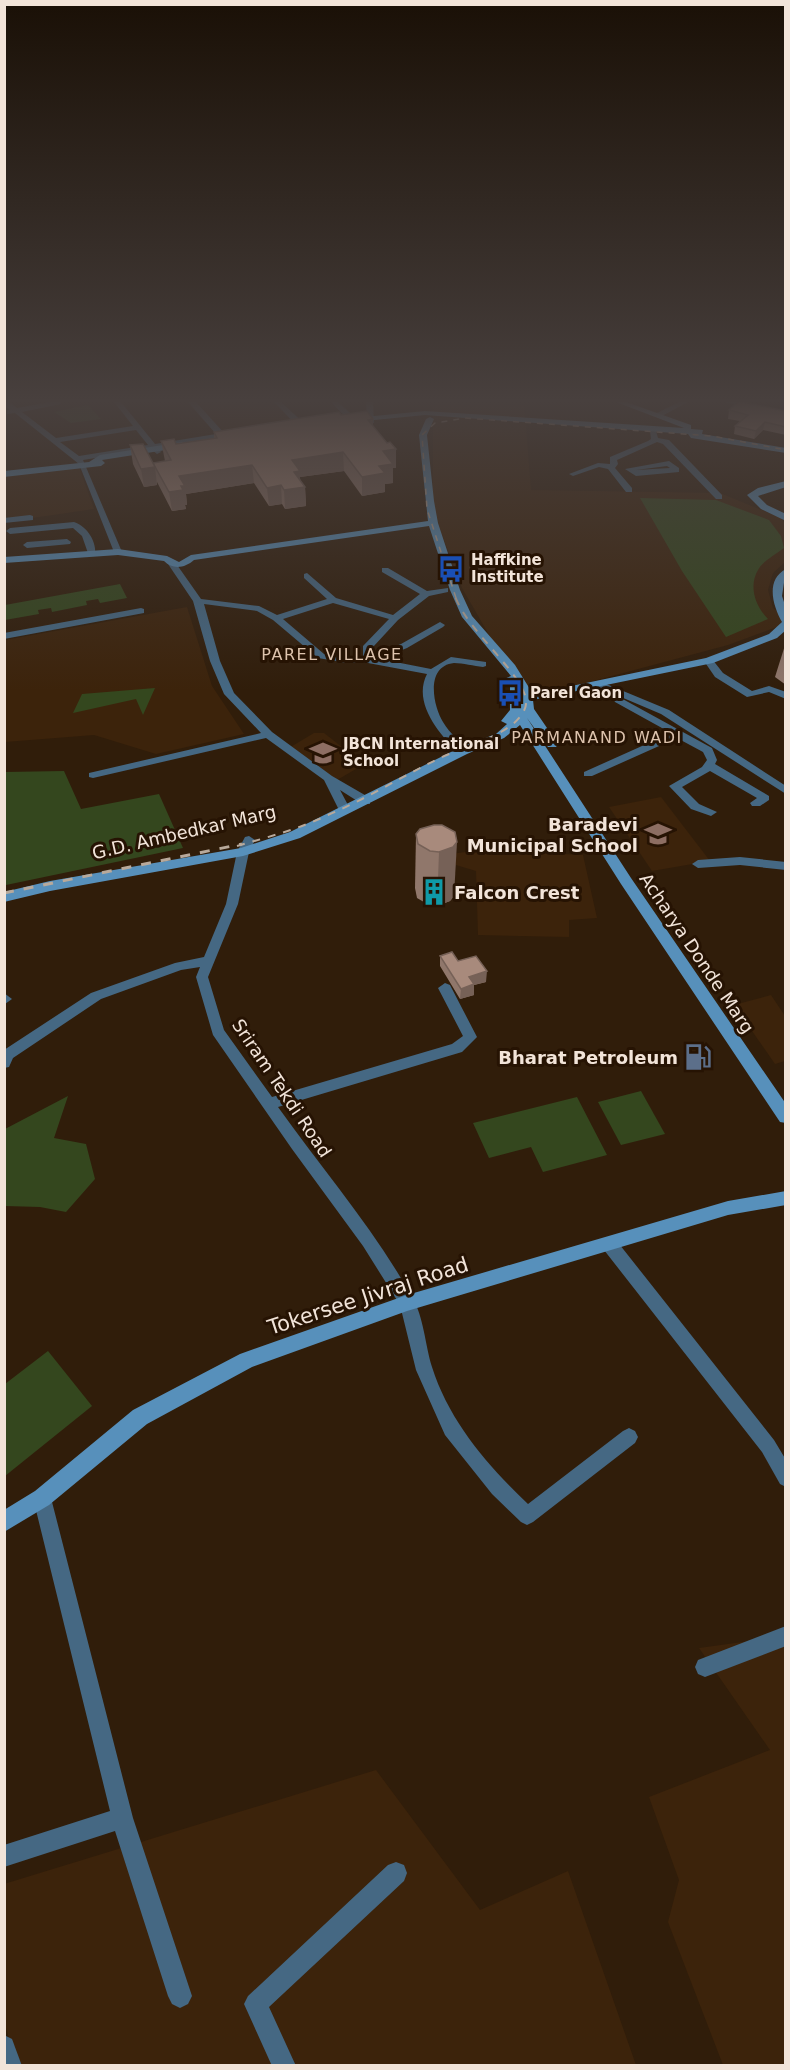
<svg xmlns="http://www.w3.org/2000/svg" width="790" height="2070" viewBox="0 0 790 2070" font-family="'DejaVu Sans',sans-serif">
<rect width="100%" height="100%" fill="#301d0a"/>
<g fill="#3c230b">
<path d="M196 402H273L298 425 224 435Z"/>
<path d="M433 402H524L531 490 720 493 781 518 785 524V562L773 573 768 590 773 608 785 618V624L728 645 526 699 462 588 439 526 433 500Z"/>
<path d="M79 467 94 509 5 522 4 477Z"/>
<path d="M187 607 212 686 244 734 156 754 94 735 5 742V640Z"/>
<path d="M314 733H324L356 758 361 766 332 783 289 748Z"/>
<path d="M661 797 710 861 652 871 609 807Z"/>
<path d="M480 850 583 855 597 918 569 920V937L478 935 476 871 429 857Z"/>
<path d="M771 995 785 1016V1061L775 1064 734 1005Z"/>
<path d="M785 1636V2065H723L668 1922 679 1880 649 1797 770 1750 699 1648Z"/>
<path d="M376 1770 480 1910 568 1871 636 2065H17L5 2025 4 1884Z"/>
</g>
<g fill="#34471e">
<path d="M88 405 101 419 71 423 54 412Z"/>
<path d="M640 498 716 500 769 520 781 536 784 548C776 554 762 562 758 570 748 587 756 607 768 619L726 637 682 571Z"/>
<path d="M120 584 127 598 100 603 98 599 86 601 87 605 52 612 51 608 38 610 39 614 5 620V605Z"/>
<path d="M155 688 143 715 136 699 73 713 82 694Z"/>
<path d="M64 771 81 809 159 794 183 848 6 885 5 772Z"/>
<path d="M641 1091 665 1134 621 1145 598 1102Z"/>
<path d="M68 1096 54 1138 86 1144 95 1179 66 1212 40 1207 5 1206V1129Z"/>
<path d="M577 1097 607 1155 543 1172 531 1147 489 1158 473 1123Z"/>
<path d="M48 1351 92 1406 5 1476V1384Z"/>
</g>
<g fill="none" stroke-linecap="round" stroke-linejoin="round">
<g fill="#456883" fill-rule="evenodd">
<path d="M4 402H9L17 408 50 402H61V404L22 412 56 438 133 426 114 402H121L155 444 216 434 188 402H196L224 433 225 440 218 442 217 438 158 448 161 452 157 454 151 449 83 460 122 552 118 555 114 552 79 464 15 413 7 414V410H10L4 405ZM136 430 148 445 79 456 60 442Z"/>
<path d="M274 402H281L307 426V430H301Z"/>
<path d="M331 402H338L359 421V425H353Z"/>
<path d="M366 402H373L374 423 367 421Z"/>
<path d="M679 402H688L660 417 653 415Z"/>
<path d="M725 402H736L786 414V418Z"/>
<path d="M650 431H656L658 438 669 440 722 495V499H716L663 444 657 442 617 460 618 464 615 468 632 488V492H626L608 469 599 467 573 476 569 474 598 463 610 464V457L648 441 651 439Z"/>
<path d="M669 461 679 468V472L636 476 625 469ZM667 466 670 468 636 470Z"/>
<path d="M30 515 33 516V520L4 523V518Z"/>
<path d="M74 522C88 527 97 542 95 556H89L82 536 73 528 10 534 6 531 10 528Z"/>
<path d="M67 539 71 542 70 544 27 548 23 545 27 542Z"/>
<path d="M169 562H175L201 599 259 606 277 615 327 599 304 578V574L307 573 336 598 393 615 420 594 382 572V568H388L427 591 448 588V592L429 596 398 620 373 647V655L401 644 440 622 445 625 443 627 407 648 380 659 431 669 451 657 486 662V666L483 667C474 666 463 663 454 663 425 666 433 706 443 722 450 734 460 741 468 751L463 754 459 753C440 735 412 703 427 674L368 663H347L318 658 273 620 257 611 204 604 220 661 234 693 272 732 332 776 370 798V804H362L340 790 348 805 346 808H338L324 780 266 738 93 778 89 777V773L261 733 224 694 210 661 193 601 168 564ZM333 603 389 619 363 646V657L324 654 283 619Z"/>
<path d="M141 608 144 609V613L4 639V633Z"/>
<path d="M709 658 712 659 723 673 752 691 769 686 786 692V699L769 692 747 697 715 677 704 661Z"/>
<path d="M599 681 669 710 786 786V794L661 714 595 686 594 684Z"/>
<path d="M619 697 712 748 717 760 715 764 769 796V800L760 806H752L750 803 757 798 710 771 682 787 699 804 717 812 711 816 691 809 669 786 702 767 707 760 703 752 677 738 592 776H584V772L671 733 615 702 614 700Z"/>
<path d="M249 836 255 840 249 852 238 904 208 977 224 1030 272 1097 452 1044 463 1036 438 988 445 983 450 985 477 1037 462 1052 278 1107C323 1170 374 1229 412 1297 424 1317 425 1345 432 1367 449 1421 488 1466 528 1504L623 1431 629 1428 635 1431 638 1437 635 1443 533 1522 527 1525 521 1522 492 1494 445 1435 416 1370 400 1305 363 1246 292 1149 213 1035 196 977 200 967 181 970 101 999 13 1058 9 1067 4 1068V1050L91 993 175 963 204 957 226 904 237 852 245 837Z"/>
<path d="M740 857 786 862V870L740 865 698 868 692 864 698 860Z"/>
<path d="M4 993 12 999 5 1004H4Z"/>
<path d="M610 1238 616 1240 774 1440 786 1460V1487L780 1484 762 1452 604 1250 602 1245 604 1240Z"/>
<path d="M42 1489 48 1492 51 1498 133 1818 192 1996 188 2004 180 2008 172 2004 168 1996 115 1831 4 1867V1845L110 1811 33 1498 36 1492Z"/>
<path d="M786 1626V1646L705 1677 698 1674 695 1667 698 1660Z"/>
<path d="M396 1862 404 1865 407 1873 404 1881 269 2007 296 2066H272L244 2004 248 1996 388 1865Z"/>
<path d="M4 2035 12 2039 22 2066H4Z"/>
</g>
<g fill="#5790bb" fill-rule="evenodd">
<path d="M616 402H626L691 425V429L703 430 702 434 786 448V453L691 438 688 434 425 415 354 422 350 420 354 418 425 411 684 428Z"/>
<path d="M430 417 434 419 427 435 434 501 438 523 460 590 472 616 515 665 533 694 706 658 769 634 782 622C773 606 765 580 786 569L782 596 786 608V630L777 638 713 663 533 700 534 709 558 744 556 747H548L527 718 631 878 786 1104V1123L780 1122 621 884 520 725 504 738 467 754 300 838 243 856 50 891 4 902V892L50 881 241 848 290 832 459 748 496 734 507 724 501 721 510 710V687L504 679 511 676 462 617 450 590 429 526 194 560C185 568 173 570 164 561L118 555 4 563V557L118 549 167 556 179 562 191 555 428 521 419 435 426 419Z"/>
<path d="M182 442 186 445 185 447 102 460 105 463 101 466 4 477V471L89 462 100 455Z"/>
<path d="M786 481V487L758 496 767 505 786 514V521L761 509 747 495 758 488Z"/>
<path d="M786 1191V1205L728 1215 407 1311 252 1367 147 1424 49 1505 4 1532V1510L35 1491 133 1410 240 1354 407 1295 728 1201Z"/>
</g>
<path stroke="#b8a99b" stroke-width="1.5" stroke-dasharray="6 6" stroke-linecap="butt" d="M456 598 427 509 422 435 435 423 465 418 712 436 786 450"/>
<path stroke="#b8a99b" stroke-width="2" stroke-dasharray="8 8" stroke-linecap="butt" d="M237 846C268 837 299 829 328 815 366 799 401 777 438 759 463 747 491 741 513 724 519 719 527 710 526 701 525 675 467 631 455 596"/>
<path stroke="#b8a99b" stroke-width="3" stroke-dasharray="10 10" stroke-linecap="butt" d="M4 893 242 844"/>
</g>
<g fill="#90776b">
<path d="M729 410 786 411V435L763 430 754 439 734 434 735 426 740 421 728 419Z"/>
<path d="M341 415 373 419V426L387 443 396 449V468H393V483L385 484V492L362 496 344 471 300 477V481L305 487 306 506 285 509 282 504 269 506 254 483 186 494 187 505H185L186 509 172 511 157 482V485L144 487 133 464 130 445 154 465 165 461 161 441 176 444 214 438V432Z"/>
<path d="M786 642V685L775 677Z"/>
<path d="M434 825 454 896 450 901 437 906 429 905 417 898 415 888 416 834Z"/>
<path d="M440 956 458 961 486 982 474 985V995L460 999 440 966Z"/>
</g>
<g fill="#766157">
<path d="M373 419V437L368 420Z"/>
<path d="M765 422 763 430 754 439 756 431Z"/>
<path d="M396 449V468H393V483L385 484V492L362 496V477L379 466 383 451Z"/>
<path d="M343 452 344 471 300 477 301 488 305 487 306 506 285 509 284 490 292 460Z"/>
<path d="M252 465 254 483 186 494 187 505H185L186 509 172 511 169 492 179 476Z"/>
<path d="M155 467 157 485 144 487 141 469Z"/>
<path d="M281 485 282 504 269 506 267 488Z"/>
<path d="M457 842 454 896 450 901 437 906 439 852Z"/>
<path d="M487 971 486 982 474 985V995L460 999 461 989 469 977Z"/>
</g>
<g fill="#a88a7c" stroke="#766157" stroke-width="1.5">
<path d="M738 402H742L786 411V427L765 422 756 431 735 426 748 415 729 410Z"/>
<path d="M367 411 373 419 368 420 387 443 390 442 396 449 383 451 393 464 379 466 385 473 362 477 343 452 292 460 300 471 294 472 305 487 284 490 281 485 267 488 252 465 179 476 185 486H181L183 490 169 492 153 463 171 460 161 441 174 439 176 444 217 438 214 432 339 412 341 415Z"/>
<path d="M143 444 155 467 141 469 130 445Z"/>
<path d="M434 825H442L455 832 457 842 453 847 439 852 430 851 418 844 416 834 420 829Z"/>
<path d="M452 952 458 961 476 956 487 971 469 977 474 984 461 989 440 956Z"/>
</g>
<linearGradient id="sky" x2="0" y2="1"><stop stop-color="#1a1006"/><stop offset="0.58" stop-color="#48403e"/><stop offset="1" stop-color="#48403e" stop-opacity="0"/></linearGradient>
<rect width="790" height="691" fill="url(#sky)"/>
<defs>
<symbol id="bus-bare" viewBox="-9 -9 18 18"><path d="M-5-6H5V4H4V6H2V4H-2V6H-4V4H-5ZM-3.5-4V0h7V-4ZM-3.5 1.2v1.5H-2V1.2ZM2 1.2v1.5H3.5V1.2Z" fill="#1a4fb4" stroke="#261303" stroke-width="2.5" paint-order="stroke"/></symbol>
<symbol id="school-bare" viewBox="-9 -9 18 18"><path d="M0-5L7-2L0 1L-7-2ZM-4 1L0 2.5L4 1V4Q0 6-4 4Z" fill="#8d6e63" stroke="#261303" stroke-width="2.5" paint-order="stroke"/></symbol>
<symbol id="building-bare" viewBox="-9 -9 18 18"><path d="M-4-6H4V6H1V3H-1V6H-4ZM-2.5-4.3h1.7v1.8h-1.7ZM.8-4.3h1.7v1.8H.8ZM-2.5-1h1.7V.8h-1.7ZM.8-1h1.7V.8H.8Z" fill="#0f9aa8" stroke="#261303" stroke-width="2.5" paint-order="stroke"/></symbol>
<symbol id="fuel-bare" viewBox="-9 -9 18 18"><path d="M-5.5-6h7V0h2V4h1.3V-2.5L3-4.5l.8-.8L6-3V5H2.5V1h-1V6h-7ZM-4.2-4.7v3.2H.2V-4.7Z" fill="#5c6f8a" stroke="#261303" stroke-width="2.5" paint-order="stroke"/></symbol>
</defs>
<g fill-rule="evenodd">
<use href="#bus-bare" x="432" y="550" width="38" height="38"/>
<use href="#bus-bare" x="491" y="674" width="38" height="38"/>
<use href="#school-bare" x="304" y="734" width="38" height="38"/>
<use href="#school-bare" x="639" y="815" width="38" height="38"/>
<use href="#building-bare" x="415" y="873" width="38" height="38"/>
<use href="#fuel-bare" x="679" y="1038" width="38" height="38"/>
</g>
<g text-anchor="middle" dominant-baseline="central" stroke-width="6" stroke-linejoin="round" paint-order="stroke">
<g font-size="15" font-weight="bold" fill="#f2e4d9" stroke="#261303" text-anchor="start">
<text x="471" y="560">Haffkine<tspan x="471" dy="17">Institute</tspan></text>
<text x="530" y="693">Parel Gaon</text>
<text x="343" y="744">JBCN International<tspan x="343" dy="17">School</tspan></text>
</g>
<g font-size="16" letter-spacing="1.5" fill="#ddc3ad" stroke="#261303">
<text x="332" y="654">PAREL VILLAGE</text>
<text x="597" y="737">PARMANAND WADI</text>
</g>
<g font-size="18" font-weight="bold" fill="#f2e4d9" stroke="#261303" text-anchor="end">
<text x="638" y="824">Baradevi<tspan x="638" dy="21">Municipal School</tspan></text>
<text x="454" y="892" text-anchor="start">Falcon Crest</text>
<text x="678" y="1057">Bharat Petroleum</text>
</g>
<g font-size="18" fill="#f2e4d9" stroke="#261303">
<text transform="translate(184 832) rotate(-13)">G.D. Ambedkar Marg</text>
<text transform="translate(697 953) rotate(56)">Acharya Donde Marg</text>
<text transform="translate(282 1088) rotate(56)">Sriram Tekdi Road</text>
</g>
<g font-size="21" fill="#f2e4d9" stroke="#261303">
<text transform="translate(368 1296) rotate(-18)">Tokersee Jivraj Road</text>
</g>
</g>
<rect width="790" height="2070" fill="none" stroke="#f2e4d9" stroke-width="12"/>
</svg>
